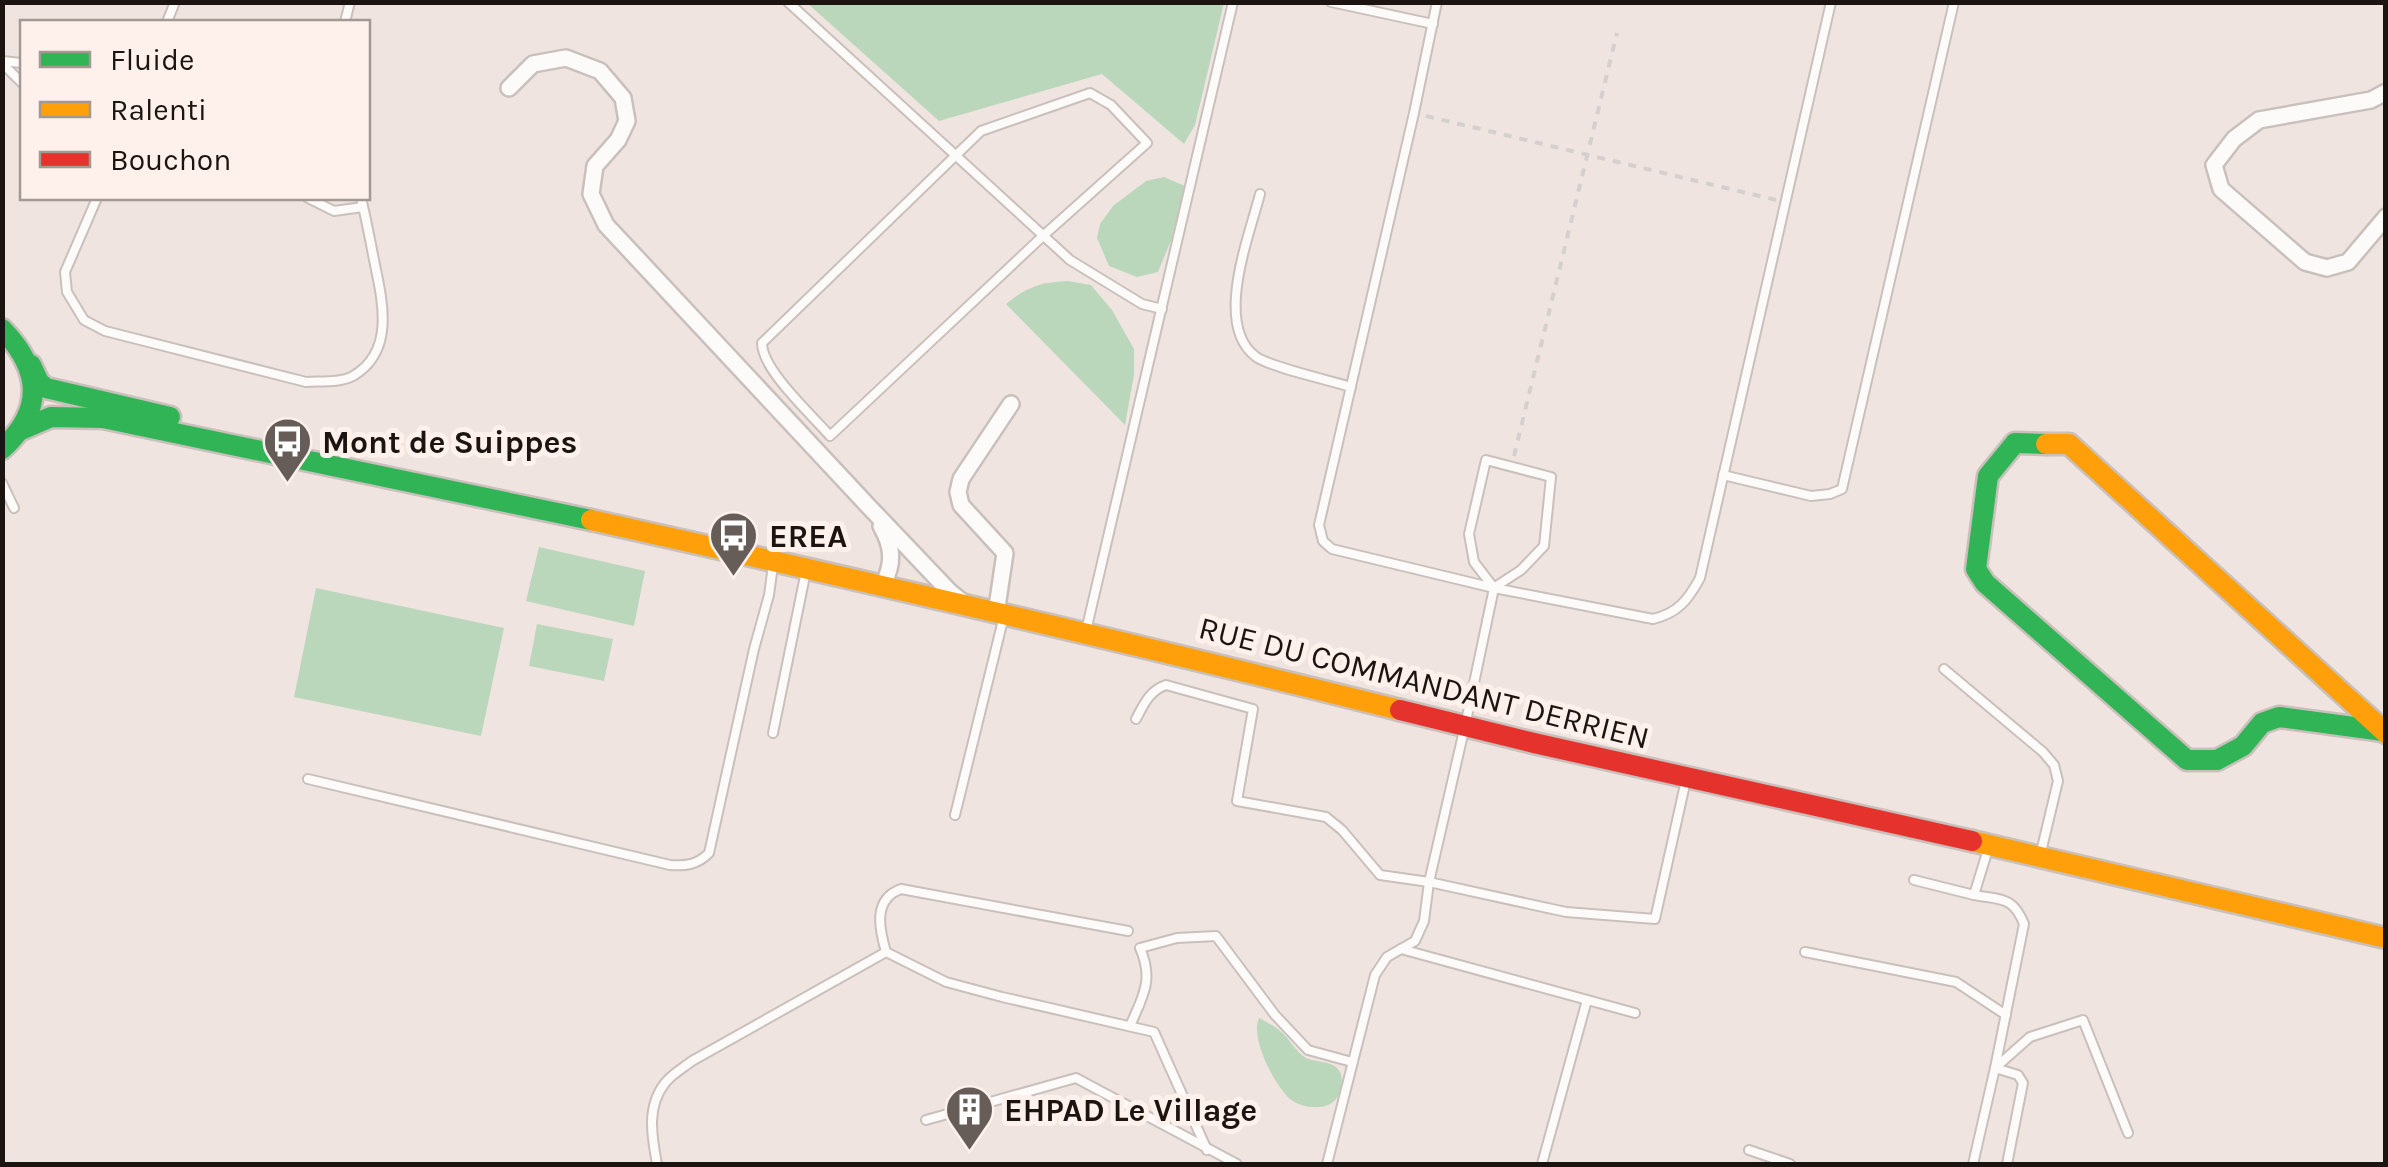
<svg xmlns="http://www.w3.org/2000/svg" width="2388" height="1167" viewBox="0 0 2388 1167" font-family="Karla,sans-serif">
<rect width="100%" height="100%" fill="#f0e4e0"/>
<g fill="#bbd7bb">
<path d="M807 3H1224L1195 125 1184 144 1102 74 939 121Z"/>
<path d="M1164 177 1185 186 1172 238 1158 272 1137 277 1109 266 1097 238 1100 224 1113 206 1146 181Z"/>
<path d="M1068 281 1091 285 1112 310 1134 349V375L1125 425 1006 304C1026 287 1042 282 1068 281Z"/>
<path d="M539 547 645 571 634 626 526 601Z"/>
<path d="M316 588 504 628 481 736 294 697Z"/>
<path d="M537 624 613 639 604 681 529 666Z"/>
<path d="M1259 1018C1266 1022 1273 1025 1279 1030 1289 1037 1295 1052 1306 1058 1316 1063 1334 1060 1340 1072 1343 1077 1342 1089 1339 1094 1331 1114 1297 1109 1286 1095 1272 1079 1250 1037 1259 1018Z"/>
</g>
<g fill="none" stroke-linecap="round" stroke-linejoin="round">
<defs>
<g id="lane">
<path d="M788 2 1070 260 1142 304 1162 309"/>
<path d="M1331 2 1433 24"/>
<path d="M1437 2 1414 113 1319 525 1323 541 1332 549 1494 588 1653 619C1678 613 1688 600 1700 578L1831 2"/>
<path d="M167 22 175 2"/>
<path d="M345 22 350 2"/>
<path d="M2 61 22 63"/>
<path d="M2 63 22 83"/>
<path d="M1090 93 1111 105 1147 143 1044 235 830 436C812 415 762 370 762 343L981 131Z"/>
<path d="M1260 194C1249 237 1214 324 1255 356 1266 366 1332 381 1351 387"/>
<path d="M97 198 65 272 67 292 84 320 105 331 306 382C321 381 340 383 353 376 396 351 382 299 374 260 370 239 366 218 361 198"/>
<path d="M308 198 334 211 363 207"/>
<path d="M1723 475 1811 496 1830 494 1842 489 1954 2"/>
<path d="M2 483 14 508"/>
<path d="M1086 631 1233 2"/>
<path d="M1944 669 2043 752 2054 765 2058 781 2041 852"/>
<path d="M1136 719C1144 704 1149 691 1166 685L1253 709 1237 801 1326 817 1342 830 1380 875 1429 882 1566 912 1655 919 1684 789"/>
<path d="M773 733 806 571"/>
<path d="M308 779 670 865C686 866 697 865 709 853L754 649 769 595 773 565"/>
<path d="M955 815 1004 616"/>
<path d="M1989 846 1974 895C2001 900 2013 896 2024 924L1995 1068 2030 1037 2083 1020 2128 1133"/>
<path d="M1914 880 1974 895"/>
<path d="M1401 949 1635 1013"/>
<path d="M886 952C879 928 873 899 901 889L1128 931"/>
<path d="M1805 952 1956 982 2006 1015"/>
<path d="M1130 1026C1143 996 1154 980 1140 948L1177 938 1216 936 1275 1015 1308 1050 1352 1062"/>
<path d="M926 1120 1076 1078 1237 1164"/>
<path d="M1749 1150 1790 1164"/>
<path d="M657 1164C652 1137 646 1107 665 1083 672 1074 683 1068 692 1061L886 952 946 982 1002 997 1154 1032 1207 1150"/>
<path d="M1327 1164 1375 975 1387 957 1415 941 1424 921 1429 882 1465 726 1494 588 1474 562 1469 534 1486 460 1551 477 1544 546 1521 570 1495 587"/>
<path d="M1542 1164 1587 1000"/>
<path d="M1973 1164 1995 1068 2018 1075 2023 1083 2007 1164"/>
</g>
<g id="street">
<path d="M509 88 533 64 566 58 600 71 623 98 627 121 618 140 595 166 591 194 606 225 872 510 949 591 965 604"/>
<path d="M2386 92 2371 100 2259 120 2234 139 2214 165 2221 189 2305 262 2327 268 2348 262 2386 217"/>
<path d="M881 526C893 547 894 563 883 585"/>
<path d="M996 614 1005 553 961 505 958 492 961 479 1011 404"/>
</g>
<g id="fast">
<path d="M2 329C41 369 45 410 2 449"/>
<path d="M31 365 39 382 46 388 170 417"/>
<path d="M21 430 51 417 103 418 591 520"/>
<path d="M2046 444 2015 443 1988 476 1976 569 1985 583 2187 760H2217L2243 746 2262 723 2279 717 2383 731"/>
</g>
<g id="slow">
<path d="M2046 444H2069L2386 733"/>
<path d="M591 520C861 580 1131 643 1400 710"/>
<path d="M1972 841 2386 938"/>
</g>
<path id="jam" d="M1400 710 1534 743 1972 841"/>
</defs>
<use href="#lane" stroke="#c9c0bc" stroke-width="12"/>
<use href="#street" stroke="#c9c0bc" stroke-width="20"/>
<use href="#fast" stroke="#c9c0bc" stroke-width="25"/>
<use href="#slow" stroke="#c9c0bc" stroke-width="25"/>
<use href="#jam" stroke="#c9c0bc" stroke-width="25"/>
<g stroke="#d3d0cf" stroke-width="4" stroke-dasharray="8 8" stroke-linecap="butt">
<path d="M1426 116 1776 200"/>
<path d="M1514 456 1617 33"/>
</g>
<use href="#lane" stroke="#fdfbfa" stroke-width="8"/>
<use href="#street" stroke="#fdfbfa" stroke-width="15"/>
<use href="#fast" stroke="#30b455" stroke-width="20"/>
<use href="#slow" stroke="#ff9f0a" stroke-width="20"/>
<use href="#jam" stroke="#e5322d" stroke-width="20"/>
</g>
<defs>
<symbol id="bus-pin" viewBox="-11 -11 22 30"><path d="M0 17L-7.5 6A9.5 9.5 0 1 1 7.5 6Z" fill="#665d59" stroke="#fef1eb"/><path d="M-5-6H5V4H4V6H2V4H-2V6H-4V4H-5ZM-3.5-4V0h7V-4ZM-3.5 1.2v1.5H-2V1.2ZM2 1.2v1.5H3.5V1.2Z" fill="#fff"/></symbol>
<symbol id="building-pin" viewBox="-11 -11 22 30"><path d="M0 17L-7.5 6A9.5 9.5 0 1 1 7.5 6Z" fill="#665d59" stroke="#fef1eb"/><path d="M-4-6H4V6H1V3H-1V6H-4ZM-2.5-4.3h1.7v1.8h-1.7ZM.8-4.3h1.7v1.8H.8ZM-2.5-1h1.7V.8h-1.7ZM.8-1h1.7V.8H.8Z" fill="#fff"/></symbol>
</defs>
<g fill-rule="evenodd">
<use href="#bus-pin" x="260" y="414" width="55" height="75"/>
<use href="#bus-pin" x="706" y="508" width="55" height="75"/>
<use href="#building-pin" x="942" y="1082" width="55" height="75"/>
</g>
<g text-anchor="middle" dominant-baseline="central" stroke-width="10" stroke-linejoin="round" paint-order="stroke">
<g font-size="32" font-weight="bold" fill="#1b1411" stroke="#fef1eb" text-anchor="start">
<text x="322" y="442">Mont de Suippes</text>
<text x="769" y="536">EREA</text>
<text x="1004" y="1110">EHPAD Le Village</text>
</g>
<g font-size="32" fill="#1b1411" stroke="#fef1eb">
<text transform="translate(1424 683) rotate(14)">RUE DU COMMANDANT DERRIEN</text>
</g>
</g>
<rect width="2388" height="1167" fill="none" stroke="#1b1411" stroke-width="10"/>
<rect x="20" y="20" width="350" height="180" fill="#fef1eb" stroke="#a39994" stroke-width="2.5"/>
<rect x="40" y="52" width="50" height="15" fill="#30b455" stroke="#a39994" stroke-width="2.5"/>
<text x="110" y="70" font-size="30" fill="#1b1411">Fluide</text>
<rect x="40" y="102" width="50" height="15" fill="#ff9f0a" stroke="#a39994" stroke-width="2.5"/>
<text x="110" y="120" font-size="30" fill="#1b1411">Ralenti</text>
<rect x="40" y="152" width="50" height="15" fill="#e5322d" stroke="#a39994" stroke-width="2.5"/>
<text x="110" y="170" font-size="30" fill="#1b1411">Bouchon</text>
</svg>
